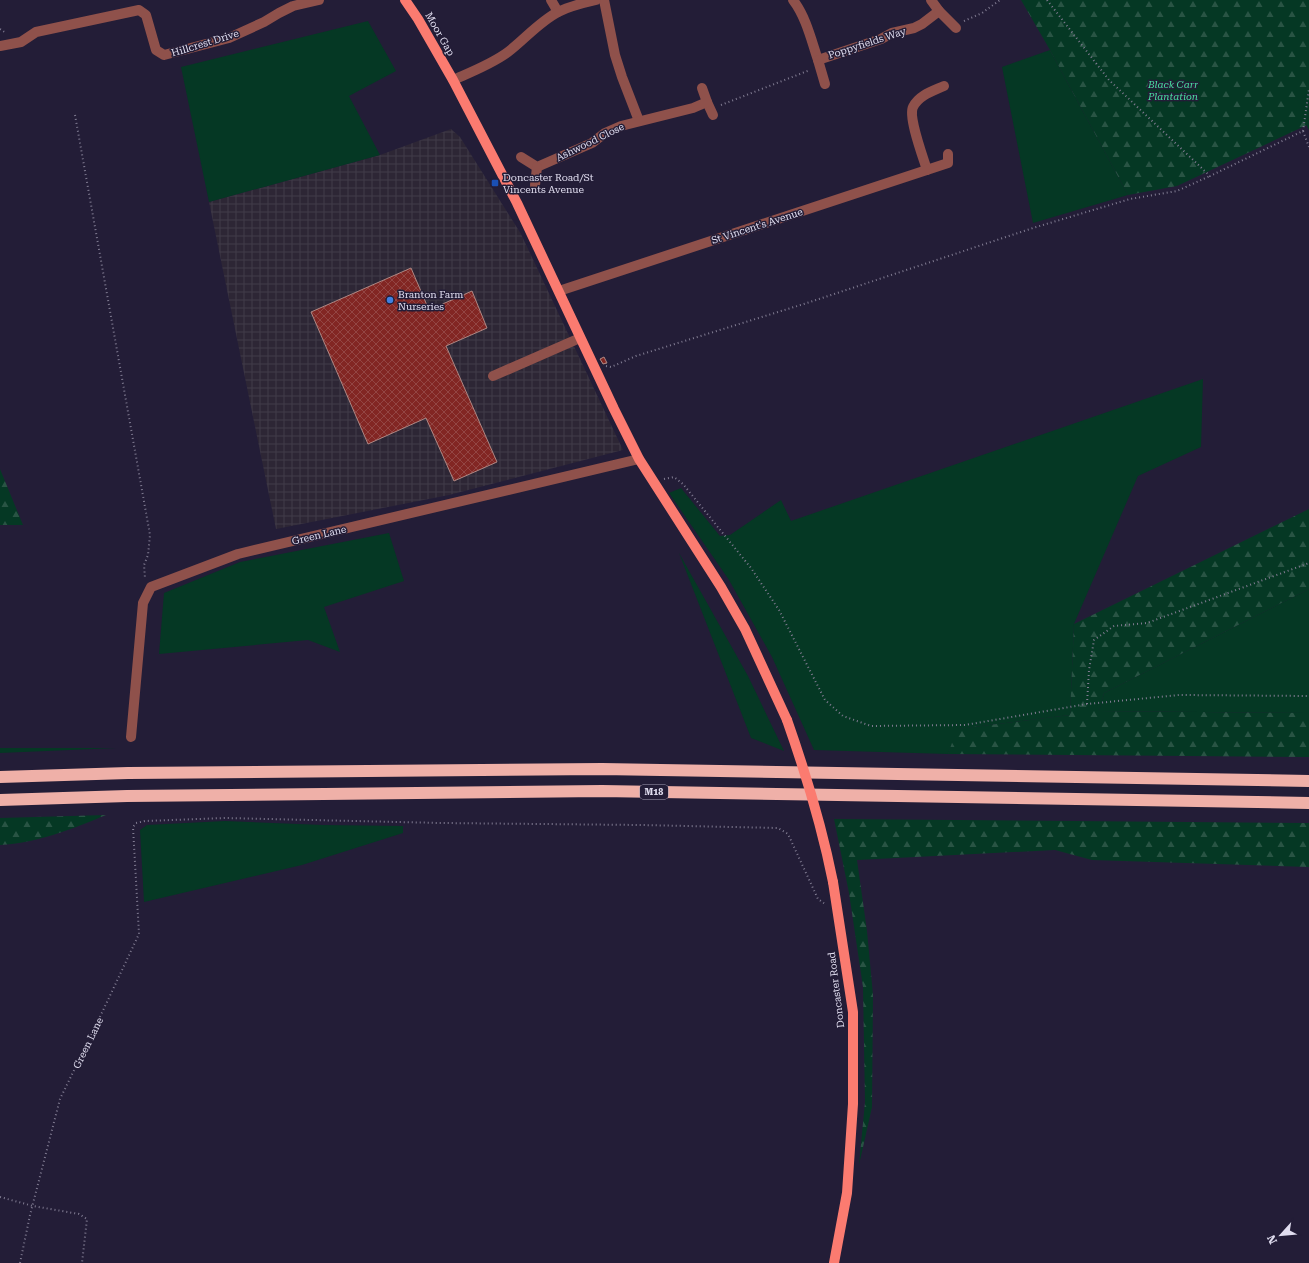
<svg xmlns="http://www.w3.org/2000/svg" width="1309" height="1263" viewBox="0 0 1309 1263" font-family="'Roboto Serif',serif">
<defs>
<pattern id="industrial-grid" width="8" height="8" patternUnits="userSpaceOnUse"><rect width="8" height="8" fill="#2d2635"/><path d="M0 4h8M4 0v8" fill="none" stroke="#413b49"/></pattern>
<pattern id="forest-firs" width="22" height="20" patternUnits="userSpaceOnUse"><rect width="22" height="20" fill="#053824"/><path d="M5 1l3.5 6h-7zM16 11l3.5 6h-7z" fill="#295444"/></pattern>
<pattern id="building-cross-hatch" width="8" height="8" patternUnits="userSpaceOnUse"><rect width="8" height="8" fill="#822623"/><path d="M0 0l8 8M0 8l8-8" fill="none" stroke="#934543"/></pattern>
</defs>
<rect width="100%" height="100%" fill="#231d37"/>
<path fill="url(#industrial-grid)" d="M451 129 460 137 521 234 623 450 449 495 276 529 209 202 380 155Z"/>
<g fill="#053824">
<path d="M368 21 396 71 349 96 380 155 209 202 181 67Z"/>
<path d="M1050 50 1128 195 1033 223 1002 67Z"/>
<path d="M1309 93V130L1294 102Z"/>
<path d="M1203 379 1201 447 1138 476 1074 624 1070 715 958 729 948 754 814 750 772 657 729 580 669 493 681 488 720 536 730 535 781 500 791 521Z"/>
<path d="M389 533 404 581 324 607 340 652 308 640 159 654 164 593 240 562Z"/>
<path d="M679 553 748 676 784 751 751 738Z"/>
<path d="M1309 589V713L1099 711 1104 693Z"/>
<path d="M0 748H116L0 753Z"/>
<path d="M225 821 323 825 403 826V833L302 865 144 902 140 830 147 825Z"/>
</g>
<g fill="url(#forest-firs)">
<path d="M1021 0H1309V93L1295 102 1307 125 1177 186 1128 195 1050 50Z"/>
<path d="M0 469 23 525H0Z"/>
<path d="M1309 509V589L1104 693 1099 711 1309 713V757L948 754 957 729 1070 715 1074 624Z"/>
<path d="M106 815C73 829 37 843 0 845V818Z"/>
<path d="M834 819 1309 823V867L1092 860 1055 850 857 860 867 931 873 995 872 1107 859 1165 865 1102 863 987 849 893Z"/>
</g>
<g fill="url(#building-cross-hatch)" stroke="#ae8783">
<path d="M411 268 429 310 472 291 487 328 446 346 497 462 454 481 426 418 368 444 311 312Z"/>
<path d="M604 357 607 363 603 364 600 359Z"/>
</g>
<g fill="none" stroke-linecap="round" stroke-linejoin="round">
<g stroke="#817c92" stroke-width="2" stroke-dasharray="1 3" stroke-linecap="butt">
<path d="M1047 0 1109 80 1210 176 1303 131 1309 147"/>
<path d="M964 21 982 13 1000 0"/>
<path d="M0 29 6 33"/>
<path d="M721 105 810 70"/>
<path d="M75 115 150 535 148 555 144 565 145 578"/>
<path d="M1303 131 1309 89"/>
<path d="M606 366 611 367 636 356 807 303 1033 228 1130 199 1177 191 1210 176"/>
<path d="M664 479 674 477 683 484 751 568 779 610 825 700 843 716 871 726 965 725 1087 704 1179 695 1309 696"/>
<path d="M1087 704 1089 670 1094 640 1114 626 1147 623 1309 563"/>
<path d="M0 1197 33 1206 79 1214 87 1219 82 1263"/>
<path d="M20 1263 30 1215 60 1099 99 1019 139 934 133 827 136 823 145 821 225 818 441 823 641 825 778 828 788 834 818 899 825 904"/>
</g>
<g stroke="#8f514b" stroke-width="10">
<path d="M551 0 558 12"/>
<path d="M604 0 615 55 622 77 639 121"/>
<path d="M793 0C806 17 811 39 818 60L881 39 892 33 914 28 922 24 939 11 931 0"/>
<path d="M939 11 956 28"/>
<path d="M0 46 21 42 36 32 139 10 146 15 156 50 164 55 229 38 264 22 279 13 293 6 319 0"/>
<path d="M818 60 825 84"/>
<path d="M453 80C471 72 492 64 508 52 525 39 539 22 558 12 570 6 583 3 596 0"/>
<path d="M707 102 713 115"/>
<path d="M521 157 537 167 592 143 605 133 621 126 693 108 707 102 702 88"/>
<path d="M927 170C923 157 908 117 913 107 919 95 933 91 944 86"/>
<path d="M535 185 537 167"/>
<path d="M559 291 948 163V154"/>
<path d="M493 376 580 338"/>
<path d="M131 737 143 603 151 587 238 554 639 459"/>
</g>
<g stroke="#fb7b70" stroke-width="10">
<path d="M405 0 418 19 453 80 517 203 614 409 639 459 721 587 745 629 787 720"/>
<path d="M833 882 853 1012V1104L847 1193 834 1263"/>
</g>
<g stroke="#efb0a8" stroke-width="12">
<path d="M0 777 128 773 602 769 1309 781"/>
<path d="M0 800 127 796 602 791 1309 803"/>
</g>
<path stroke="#fb7b70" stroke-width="10" d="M787 720C806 774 822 827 833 882"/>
</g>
<rect fill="#1a4fb4" stroke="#231d37" stroke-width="1.5" x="491" y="179" width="8" height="8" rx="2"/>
<circle fill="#3f7fe0" stroke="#231d37" stroke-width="1.5" cx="390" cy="300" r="4"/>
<g text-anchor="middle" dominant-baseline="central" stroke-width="3" stroke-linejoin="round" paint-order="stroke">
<rect fill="#231d37" stroke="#a7a3b8" stroke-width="1" x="640" y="785" width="28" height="14" rx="3"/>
<g font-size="9" font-weight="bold" fill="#e0ddef">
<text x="654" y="792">M18</text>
</g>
<g font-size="10" fill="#e0ddef" stroke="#231d37">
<text transform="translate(440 34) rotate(60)">Moor Gap</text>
<text transform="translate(205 43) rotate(-17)">Hillcrest Drive</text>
<text transform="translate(867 43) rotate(-18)">Poppyfields Way</text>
<text transform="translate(590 142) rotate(-26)">Ashwood Close</text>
<text transform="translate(757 226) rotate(-18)">St Vincent's Avenue</text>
<text transform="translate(319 535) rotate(-13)">Green Lane</text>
<text transform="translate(836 990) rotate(-97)">Doncaster Road</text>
<text transform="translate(88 1043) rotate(-64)">Green Lane</text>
</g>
<g font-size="10" font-style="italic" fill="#48e0a1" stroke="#231d37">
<text x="1173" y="84">Black Carr<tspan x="1173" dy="12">Plantation</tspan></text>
</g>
<g font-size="10" fill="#e0ddef" stroke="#231d37" text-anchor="start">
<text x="503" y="177">Doncaster Road/St<tspan x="503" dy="12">Vincents Avenue</tspan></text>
<text x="398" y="294">Branton Farm<tspan x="398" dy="12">Nurseries</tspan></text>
</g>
</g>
<g transform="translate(1281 1235) rotate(243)" stroke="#231d37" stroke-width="3" paint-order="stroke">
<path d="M0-3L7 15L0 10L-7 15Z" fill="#e0ddef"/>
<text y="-6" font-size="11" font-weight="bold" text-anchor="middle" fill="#e0ddef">N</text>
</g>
</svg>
